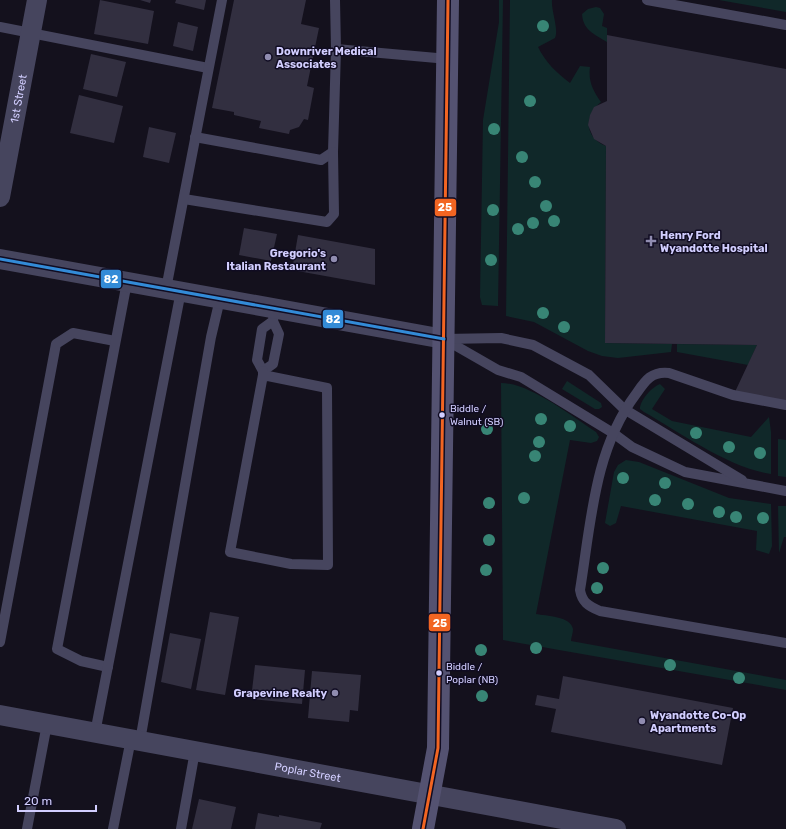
<svg xmlns="http://www.w3.org/2000/svg" width="786" height="829" viewBox="0 0 786 829" font-family="Rubik,sans-serif">
<rect width="100%" height="100%" fill="#14111d"/>
<g fill="#102829">
<path d="M499 0H503L498 306 482 305 480 297 483 120 499 22Z"/>
<path d="M510 0H552C551 11 559 29 555 38L538 47C546 63 556 72 570 83L580 66 590 67C588 81 593 91 601 102 583 116 585 138 606 146L605 343 672 344 671 352 618 358 602 356 588 351 534 322 506 316Z"/>
<path d="M719 0H786V12Z"/>
<path d="M596 7 600 8 604 14 602 26 607 28V42C594 34 583 30 582 14L588 9Z"/>
<path d="M677 344 757 345 748 365 677 352Z"/>
<path d="M567 381 601 403 602 407 599 409H595L562 389Z"/>
<path d="M501 383C530 383 571 416 596 432L599 437 597 441 591 443 570 440 536 614C546 616 571 616 573 629 573 633 571 638 571 641L786 680V690L503 640Z"/>
<path d="M660 384 665 389 652 409 672 421 751 437 769 417 771 432V474C729 468 681 433 644 412L640 409C640 400 652 387 660 384Z"/>
<path d="M778 439 786 440V477L778 476Z"/>
<path d="M626 460 639 462 729 498 771 504 772 546 769 554 756 550 757 531 621 506 616 523 610 526 605 523 614 472 618 465Z"/>
<path d="M778 506H786V537H784L779 553Z"/>
</g>
<g fill="#322f40">
<path d="M100 0 154 11 148 44 94 34Z"/>
<path d="M140 0H151L150 3Z"/>
<path d="M176 0H206L204 10 175 3Z"/>
<path d="M234 0H306L301 24 319 28 307 86 314 88 308 120 304 119 299 127 290 130 289 134 259 128 261 121 234 115V112L212 108Z"/>
<path d="M178 22 198 27 193 51 173 46Z"/>
<path d="M607 35 786 69V405L734 394 757 345 605 343 606 146 594 139 588 125 590 115 594 107 607 101Z"/>
<path d="M91 54 126 62 117 97 83 89Z"/>
<path d="M79 95 123 106 114 143 70 133Z"/>
<path d="M149 127 176 133 169 163 143 157Z"/>
<path d="M244 228 277 234 271 261 239 255Z"/>
<path d="M298 235 375 249V285L292 270Z"/>
<path d="M210 612 239 617 225 695 196 690Z"/>
<path d="M170 633 201 639 191 689 161 682Z"/>
<path d="M255 665 305 670 302 704 251 699Z"/>
<path d="M312 671 361 675 358 711 350 710 349 722 308 718Z"/>
<path d="M563 676 733 708 722 765 551 732 556 709 535 705 537 695 559 699Z"/>
<path d="M199 799 236 807 231 829H192Z"/>
<path d="M258 813 279 817V815L322 823 320 829H255Z"/>
</g>
<g fill="none" stroke-linecap="round" stroke-linejoin="round">
<g stroke="#46455e" stroke-width="10">
<path d="M335 0 336 49 448 59"/>
<path d="M647 0 786 25"/>
<path d="M0 27 208 68"/>
<path d="M195 137 321 160 333 152 336 49"/>
<path d="M184 199 327 222 334 214 333 152"/>
<path d="M166 289 222 0"/>
<path d="M273 321 262 329 257 360 263 371 273 364 279 334 273 321 274 309"/>
<path d="M444 339 498 370 521 377 613 433 632 447 685 472 786 491"/>
<path d="M444 339 501 338 533 345 589 375 624 409 742 480"/>
<path d="M263 375 327 388 328 565 291 564 230 552 263 375V371"/>
<path d="M786 405 733 395 669 373C651 371 645 381 636 394 594 450 591 523 580 590 582 602 588 606 600 611L786 643"/>
<path d="M0 642 56 344 73 333 115 341"/>
<path d="M108 667 81 661 57 649 127 282"/>
<path d="M95 733 181 291"/>
<path d="M140 741 211 337 220 299"/>
<path d="M27 829 47 724"/>
<path d="M113 829 131 739"/>
<path d="M181 829 195 751"/>
</g>
<g stroke="#46455e" stroke-width="20">
<path id="s1" d="M0 197 37 0"/>
<path d="M0 259 444 339"/>
<path id="s2" d="M0 715 616 829"/>
</g>
<path stroke="#545271" stroke-width="22" d="M423 829 438 748 448 0"/>
<defs>
<path id="bus-1" d="M423 829 438 748 448 0"/>
<path id="bus-2" d="M0 259 444 339"/>
</defs>
<use href="#bus-1" stroke="#100c22" stroke-width="6"/>
<use href="#bus-2" stroke="#100c22" stroke-width="6"/>
<use href="#bus-1" stroke="#f26522" stroke-width="3"/>
<use href="#bus-2" stroke="#338bd7" stroke-width="3"/>
</g>
<g fill="#388575">
<circle cx="543" cy="26" r="6"/>
<circle cx="530" cy="101" r="6"/>
<circle cx="494" cy="129" r="6"/>
<circle cx="522" cy="157" r="6"/>
<circle cx="535" cy="182" r="6"/>
<circle cx="546" cy="206" r="6"/>
<circle cx="493" cy="210" r="6"/>
<circle cx="554" cy="221" r="6"/>
<circle cx="533" cy="223" r="6"/>
<circle cx="518" cy="229" r="6"/>
<circle cx="491" cy="260" r="6"/>
<circle cx="543" cy="313" r="6"/>
<circle cx="564" cy="327" r="6"/>
<circle cx="541" cy="419" r="6"/>
<circle cx="570" cy="426" r="6"/>
<circle cx="487" cy="429" r="6"/>
<circle cx="696" cy="433" r="6"/>
<circle cx="539" cy="442" r="6"/>
<circle cx="729" cy="447" r="6"/>
<circle cx="760" cy="453" r="6"/>
<circle cx="535" cy="456" r="6"/>
<circle cx="623" cy="478" r="6"/>
<circle cx="665" cy="483" r="6"/>
<circle cx="524" cy="498" r="6"/>
<circle cx="655" cy="500" r="6"/>
<circle cx="489" cy="503" r="6"/>
<circle cx="688" cy="504" r="6"/>
<circle cx="719" cy="512" r="6"/>
<circle cx="736" cy="517" r="6"/>
<circle cx="763" cy="518" r="6"/>
<circle cx="489" cy="540" r="6"/>
<circle cx="603" cy="568" r="6"/>
<circle cx="486" cy="570" r="6"/>
<circle cx="597" cy="588" r="6"/>
<circle cx="536" cy="648" r="6"/>
<circle cx="481" cy="650" r="6"/>
<circle cx="670" cy="665" r="6"/>
<circle cx="739" cy="678" r="6"/>
<circle cx="482" cy="696" r="6"/>
</g>
<g fill="#908cb0" stroke="#100c22" stroke-width="1.5">
<circle cx="268" cy="57" r="4"/>
<path d="M649 235h4v4h4v4h-4v4h-4v-4h-4v-4h4z"/>
<circle cx="334" cy="259" r="4"/>
<circle cx="335" cy="693" r="4"/>
<circle cx="642" cy="721" r="4"/>
</g>
<g fill="#d2ceff" stroke="#100c22" stroke-width="1.5">
<circle cx="442" cy="415" r="3.5"/>
<circle cx="439" cy="673" r="3.5"/>
</g>
<g text-anchor="middle" dominant-baseline="central" stroke-width="3" stroke-linejoin="round" paint-order="stroke">
<g font-size="10" fill="#d2ceff" stroke="#100c22" text-anchor="start">
<text x="450" y="409">Biddle /<tspan x="450" dy="13">Walnut (SB)</tspan></text>
<text x="446" y="667">Biddle /<tspan x="446" dy="13">Poplar (NB)</tspan></text>
</g>
<g font-size="11" font-weight="bold" fill="#d2ceff" stroke="#100c22" text-anchor="start">
<text x="276" y="51">Downriver Medical<tspan x="276" dy="13">Associates</tspan></text>
<text x="660" y="235">Henry Ford<tspan x="660" dy="13">Wyandotte Hospital</tspan></text>
<text x="326" y="253" text-anchor="end">Gregorio's<tspan x="326" dy="13">Italian Restaurant</tspan></text>
<text x="327" y="693" text-anchor="end">Grapevine Realty</text>
<text x="650" y="715">Wyandotte Co-Op<tspan x="650" dy="13">Apartments</tspan></text>
</g>
<g font-size="11" fill="#d2ceff" stroke="#100c22">
<text stroke="none"><textPath href="#s1" startOffset="100">1st Street</textPath></text>
<text stroke="none"><textPath href="#s2" startOffset="313">Poplar Street</textPath></text>
</g>
</g>
<g stroke="#100c22" stroke-width="1.5">
<rect x="434" y="198" width="23" height="19" rx="4" fill="#f26522"/>
<rect x="100" y="269" width="22" height="20" rx="4" fill="#338bd7"/>
<rect x="322" y="309" width="22" height="20" rx="4" fill="#338bd7"/>
<rect x="428" y="613" width="23" height="19" rx="4" fill="#f26522"/>
</g>
<g font-size="11" text-anchor="middle" font-weight="bold" fill="#fff">
<text x="445" y="211">25</text>
<text x="111" y="283">82</text>
<text x="333" y="323">82</text>
<text x="440" y="627">25</text>
</g>
<path d="M18 805v6h78v-6" fill="none" stroke="#d2ceff" stroke-width="2"/>
<text x="24" y="805" font-size="12" fill="#d2ceff" stroke="#100c22" stroke-width="3" paint-order="stroke">20 m</text>
</svg>
